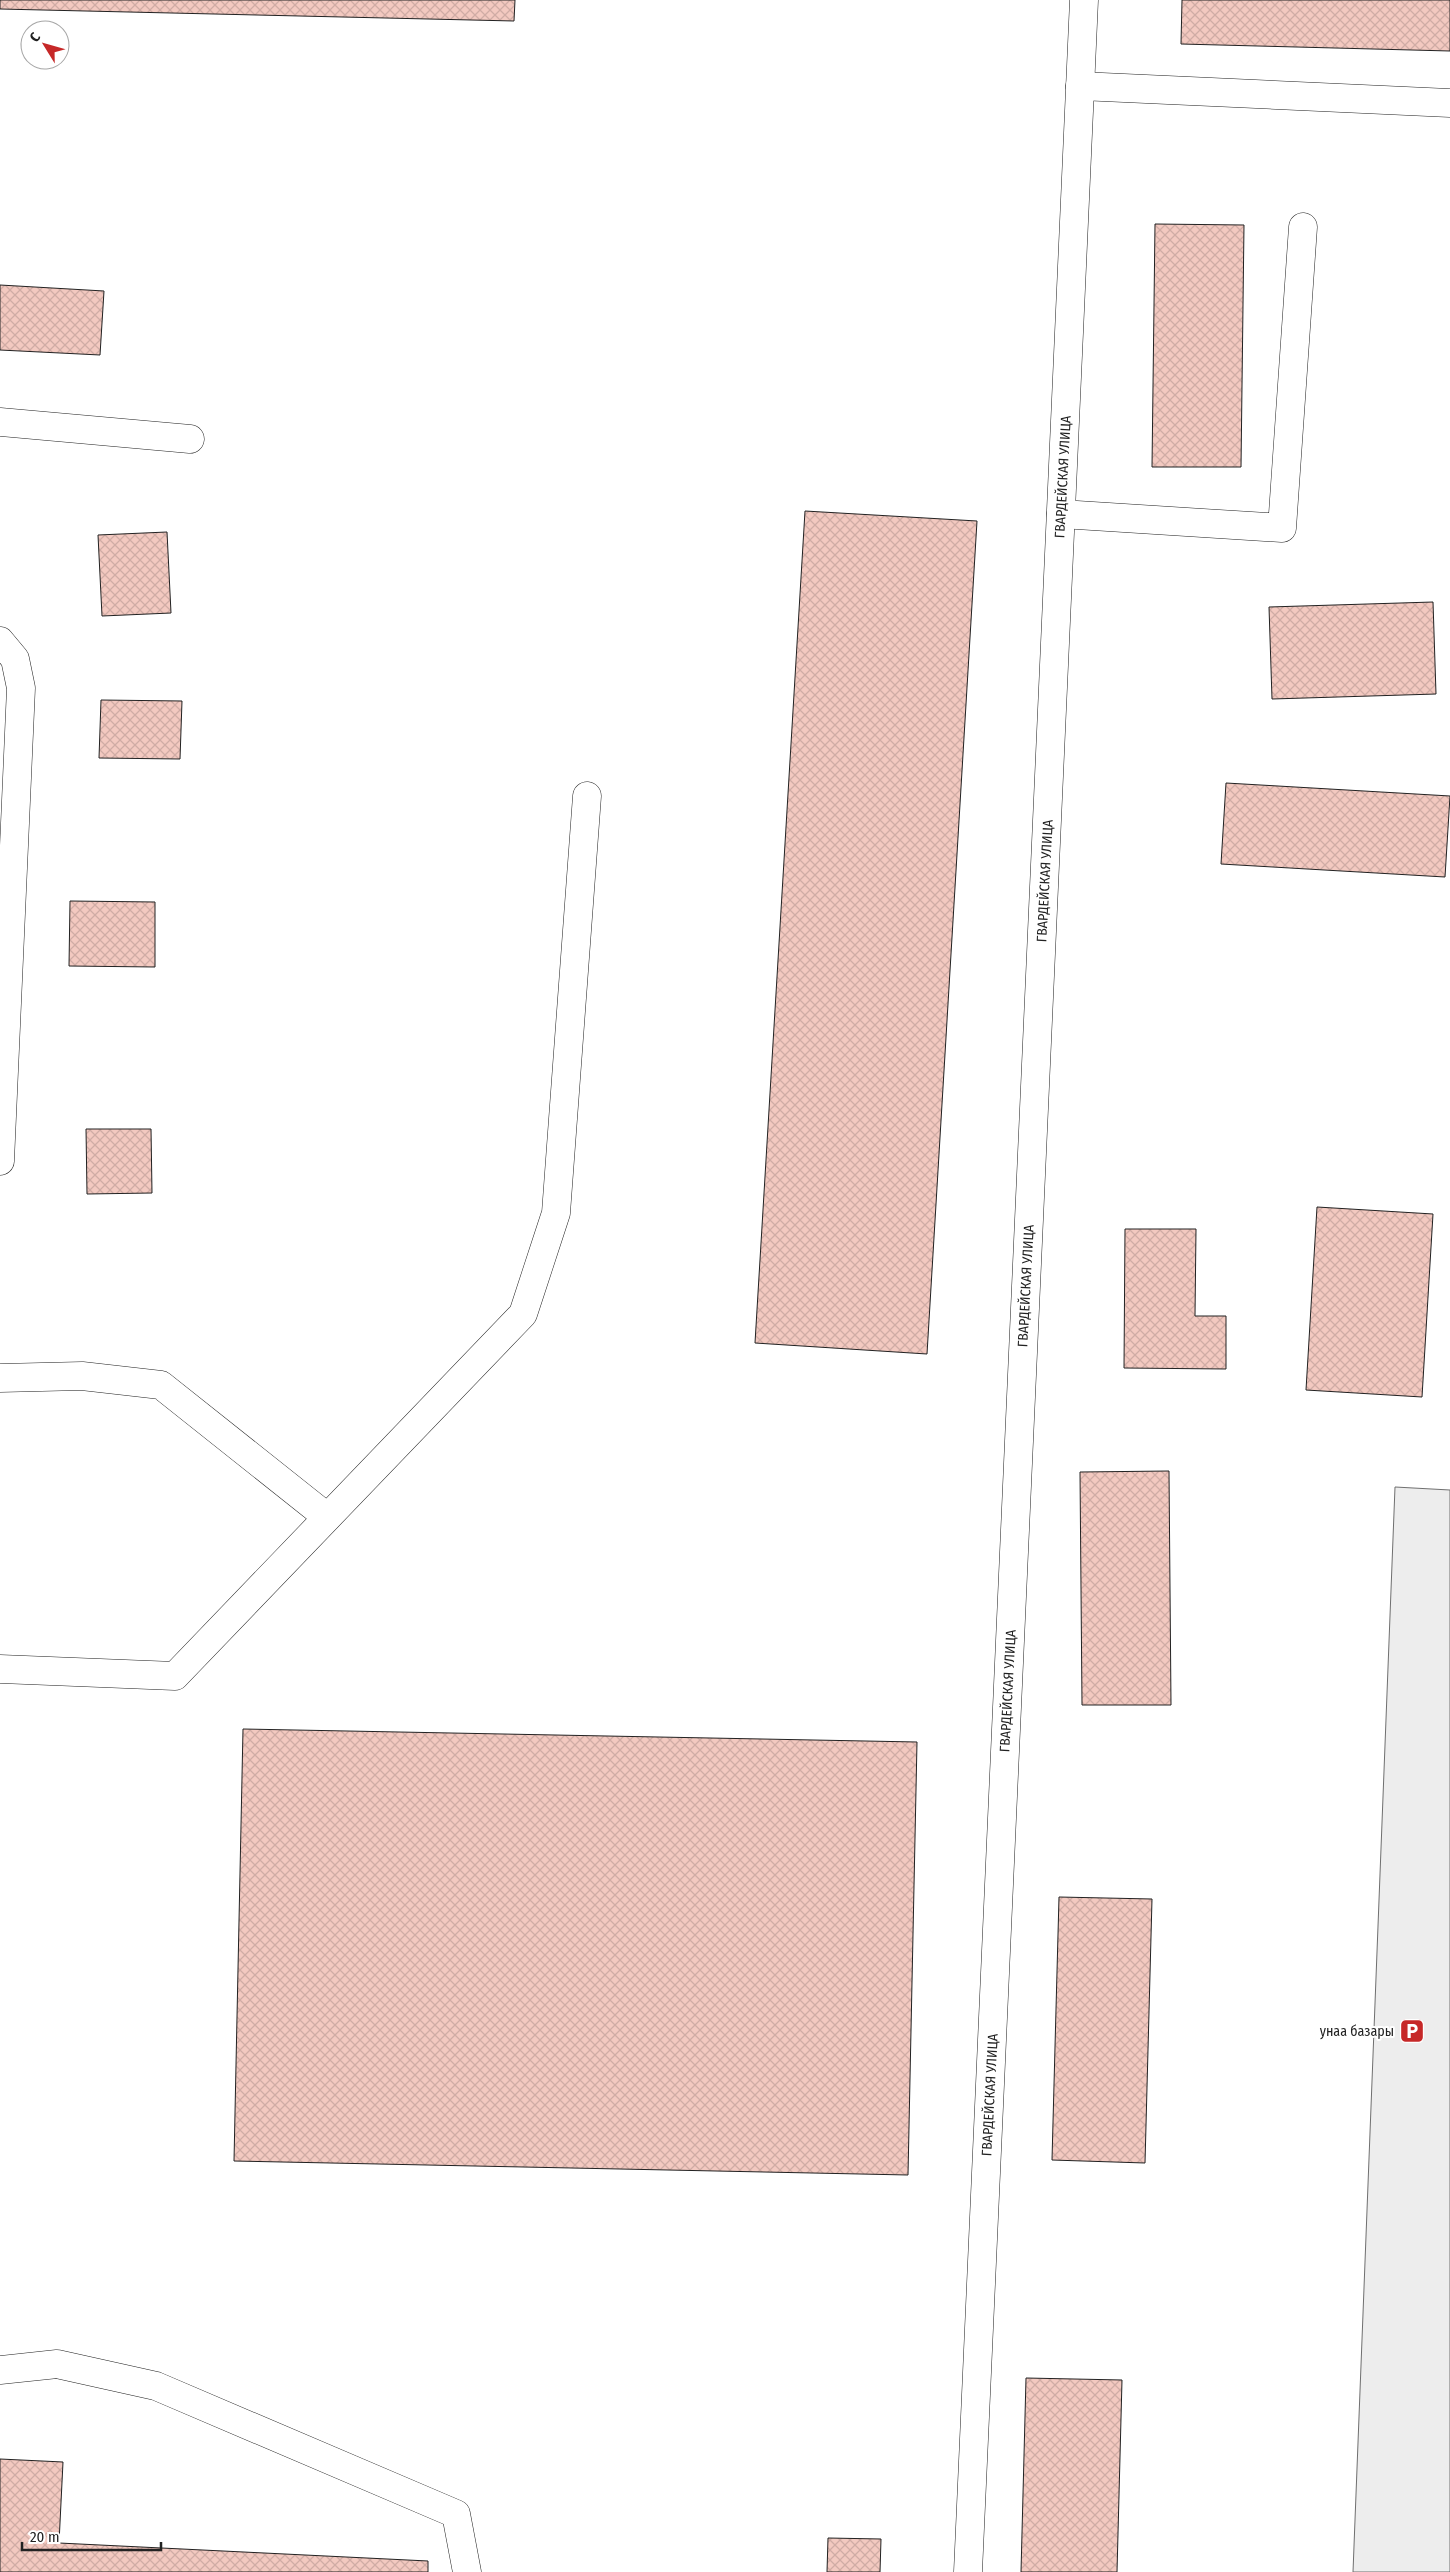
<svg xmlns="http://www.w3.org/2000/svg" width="1450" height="2572" viewBox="0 0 1450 2572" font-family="'Fira Sans Condensed',sans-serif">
<defs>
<pattern id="building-cross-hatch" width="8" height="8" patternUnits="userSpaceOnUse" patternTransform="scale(1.25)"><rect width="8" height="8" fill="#f3c9c0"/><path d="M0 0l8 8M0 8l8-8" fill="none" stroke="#d0aca5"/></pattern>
</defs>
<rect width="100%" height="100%" fill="#fff"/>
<path fill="#ededed" stroke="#6f6f6f" d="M1395 1487 1450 1490V2572H1353Z"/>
<g fill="url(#building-cross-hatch)" stroke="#222">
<path d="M0 0H515L514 21 0 9Z"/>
<path d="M1182 0H1450V51L1181 44Z"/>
<path d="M1155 224 1244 225 1241 467H1152Z"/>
<path d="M0 285 104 291 100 355 0 350Z"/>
<path d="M805 511 977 521 927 1354 755 1343Z"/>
<path d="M167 532 171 613 102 616 98 535Z"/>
<path d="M1433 602 1436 694 1272 699 1269 607Z"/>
<path d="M101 700 182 701 180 759 99 758Z"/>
<path d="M1226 783 1450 796 1445 877 1221 864Z"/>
<path d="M70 901 155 902V967L69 966Z"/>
<path d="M86 1129H151L152 1193 87 1194Z"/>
<path d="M1317 1207 1433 1214 1422 1397 1306 1390Z"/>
<path d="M1125 1229H1196L1195 1316H1226V1369L1124 1368Z"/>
<path d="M1169 1471 1171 1705H1082L1080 1472Z"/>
<path d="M243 1729 917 1742 908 2175 234 2161Z"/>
<path d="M1059 1897 1152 1899 1145 2163 1052 2160Z"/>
<path d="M1026 2378 1122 2380 1117 2572H1021Z"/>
<path d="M0 2459 63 2462 59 2543 428 2561V2572H0Z"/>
<path d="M828 2538 881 2539 880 2572H827Z"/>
</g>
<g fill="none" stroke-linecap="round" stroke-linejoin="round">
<defs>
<g id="minor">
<path d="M1080 86 1450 103"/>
<path d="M0 422 190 439"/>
<path d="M1061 514 1282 528 1303 227"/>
<path d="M0 641 15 659 21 688 0 1161"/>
<path d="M0 1378 82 1376 161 1385 327 1517"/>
<path d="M0 1669 175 1676 523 1314 556 1213 587 796"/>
<path d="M0 2370 57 2364 156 2386 456 2514 467 2572"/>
<path d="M968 2572 1084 0"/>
</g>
</defs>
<use href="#minor" stroke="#222" stroke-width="29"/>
<use href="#minor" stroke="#fff" stroke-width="28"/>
</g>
<defs>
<symbol id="parking-square" viewBox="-11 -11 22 22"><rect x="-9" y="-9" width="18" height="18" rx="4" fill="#c62828" stroke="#fff"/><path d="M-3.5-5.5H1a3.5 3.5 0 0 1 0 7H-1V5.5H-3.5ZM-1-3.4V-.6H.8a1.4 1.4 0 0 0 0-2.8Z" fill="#fff"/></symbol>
</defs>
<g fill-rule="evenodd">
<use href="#parking-square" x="1398" y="2017" width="28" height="28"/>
</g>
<g text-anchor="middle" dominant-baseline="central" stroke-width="4" stroke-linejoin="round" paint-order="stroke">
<g font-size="14" fill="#222" stroke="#fff">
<text transform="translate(1063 477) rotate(-87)">ГВАРДЕЙСКАЯ УЛИЦА</text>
<text transform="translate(1045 881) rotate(-87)">ГВАРДЕЙСКАЯ УЛИЦА</text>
<text transform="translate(1026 1286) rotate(-87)">ГВАРДЕЙСКАЯ УЛИЦА</text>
<text transform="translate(1008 1691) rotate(-87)">ГВАРДЕЙСКАЯ УЛИЦА</text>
<text transform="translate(990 2095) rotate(-87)">ГВАРДЕЙСКАЯ УЛИЦА</text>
</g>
<g font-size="14" fill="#222" stroke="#fff" text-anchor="end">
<text x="1394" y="2031">унаа базары</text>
</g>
</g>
<g transform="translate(45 45) rotate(307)"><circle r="24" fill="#ffffff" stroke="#a7a7a7"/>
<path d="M0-4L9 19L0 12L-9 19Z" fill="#c62828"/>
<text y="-8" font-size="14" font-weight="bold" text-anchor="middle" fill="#222222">С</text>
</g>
<path d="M22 2542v8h139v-8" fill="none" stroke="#222222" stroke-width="2.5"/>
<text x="30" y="2542" font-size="15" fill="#222222" stroke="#ffffff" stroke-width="4" paint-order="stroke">20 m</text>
</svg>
